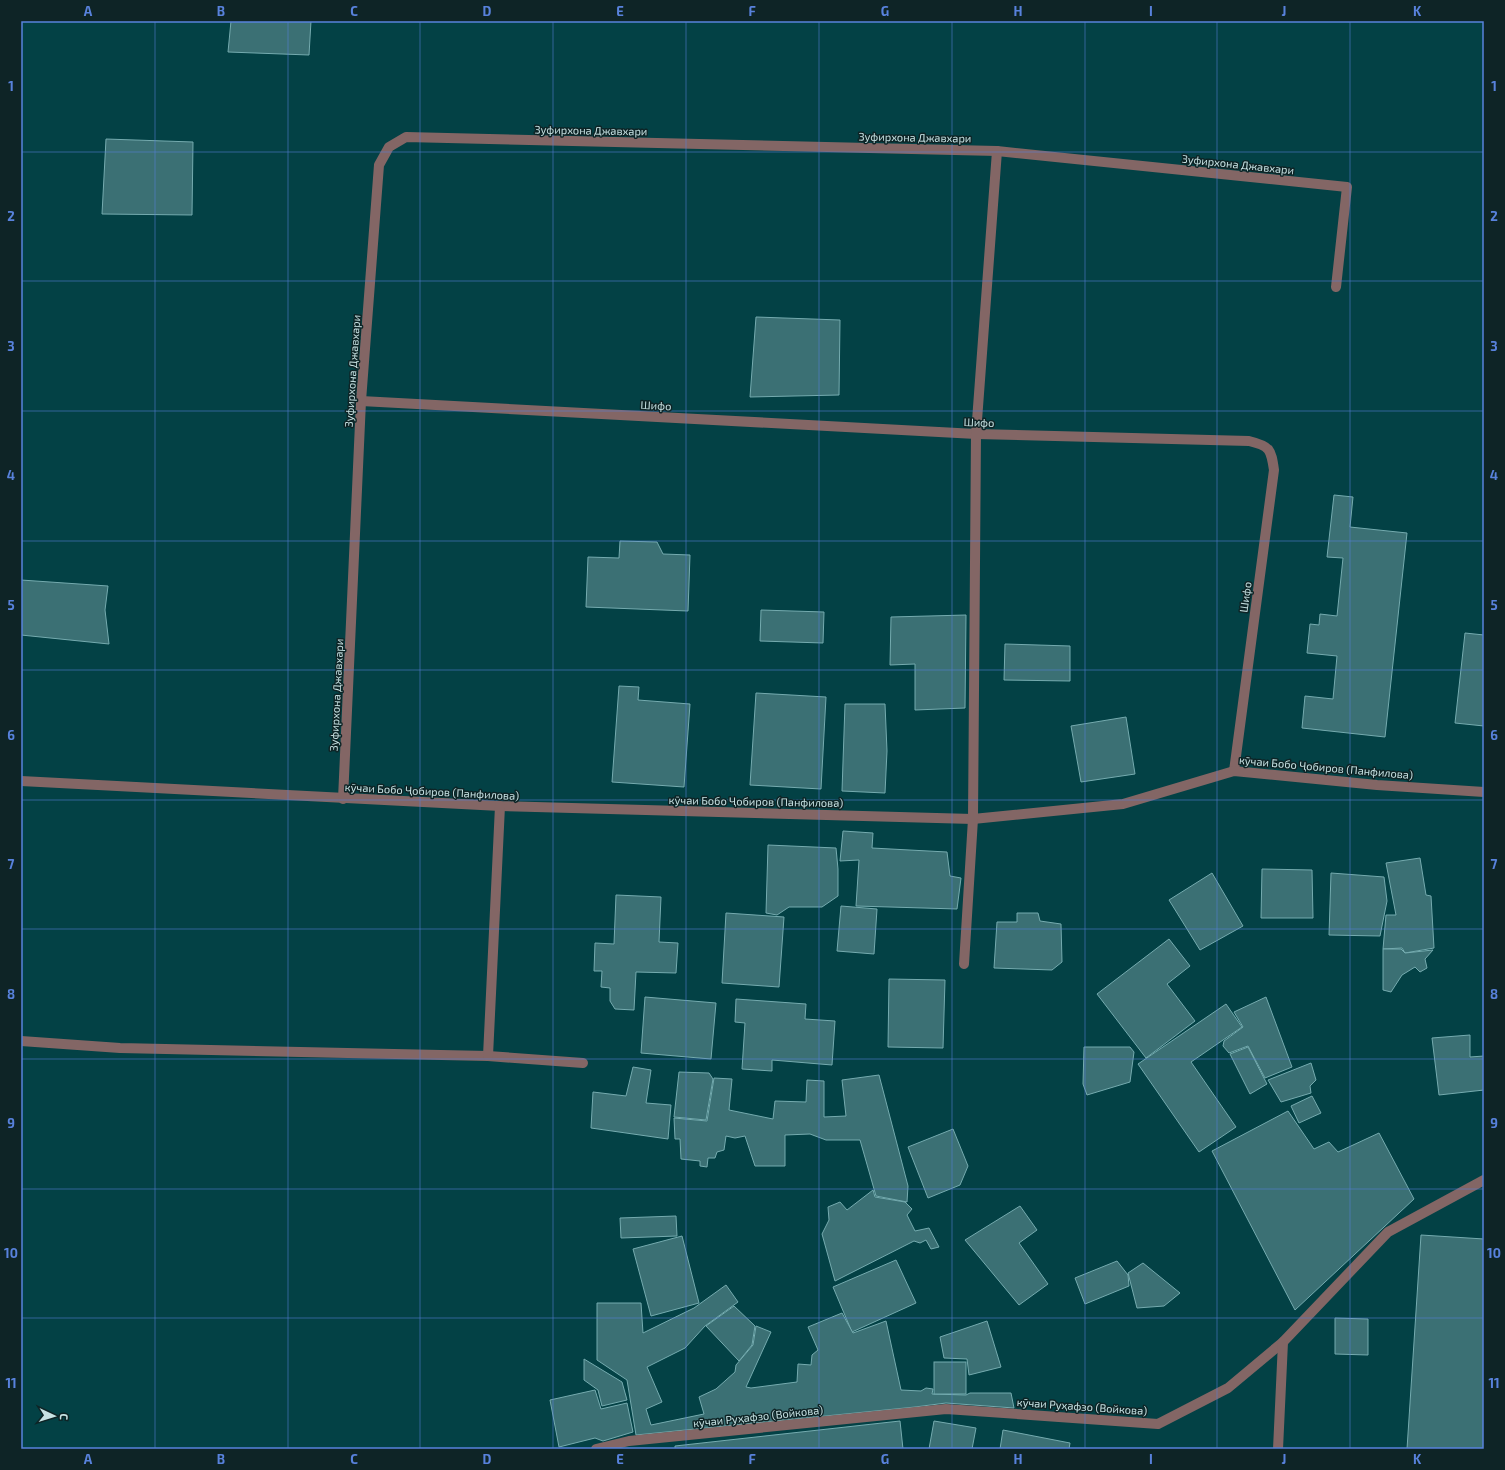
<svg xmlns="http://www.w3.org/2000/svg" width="1505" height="1470" viewBox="0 0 1505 1470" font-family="'Exo 2',sans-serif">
<rect width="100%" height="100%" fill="#034145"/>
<g fill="#3b7074" stroke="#75abaf">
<path d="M231 21H311L309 55 228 52Z"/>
<path d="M106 139 193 142 192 215 102 214Z"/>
<path d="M756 317 840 320 839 395 750 397Z"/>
<path d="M1334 495 1353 497 1350 527 1407 533 1385 737 1302 728 1305 696 1333 699 1337 656 1307 653 1310 624 1319 625 1320 614 1337 616 1343 558 1327 557Z"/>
<path d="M620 541 657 542 663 554 690 555 688 611 586 607 588 557 619 558Z"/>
<path d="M21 580 108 586 105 610 109 644 21 635Z"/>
<path d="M761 610 824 612 823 643 760 641Z"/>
<path d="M966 615 965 708 915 710V664L890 665 891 617Z"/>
<path d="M1465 633 1484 635V726L1455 723Z"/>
<path d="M1005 644 1070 646V681L1004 680Z"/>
<path d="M619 686 639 687 638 700 690 704 684 787 612 782Z"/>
<path d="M756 693 826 697 821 789 750 785Z"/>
<path d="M845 704H885L887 751 885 793 842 791Z"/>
<path d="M1126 717 1135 774 1081 782 1071 726Z"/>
<path d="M843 831 873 833 872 848 947 852 950 876 961 878 957 909 856 906 859 860 840 861Z"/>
<path d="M768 845 836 848 838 869V896L822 907H789L777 915 766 913Z"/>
<path d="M1420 858 1426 895 1431 896 1434 948 1405 953 1402 948 1383 949 1386 915H1396L1386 863Z"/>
<path d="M1262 869 1312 870 1313 918H1261Z"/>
<path d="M1212 873 1243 926 1200 950 1169 900Z"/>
<path d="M1331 873 1384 877 1387 901 1380 936 1329 935Z"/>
<path d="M616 895 661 897 659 942 678 943 676 973 636 972 634 1010 615 1009 610 1001V988L601 987 602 971H594L595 943 614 944Z"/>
<path d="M841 906 877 909 874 954 837 951Z"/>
<path d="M726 913 784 917 779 987 722 983Z"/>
<path d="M1017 913H1038L1040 921 1061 924 1062 962 1052 970 994 968 997 922H1017Z"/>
<path d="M1169 939 1190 966 1167 984 1195 1021 1146 1058 1097 994Z"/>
<path d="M1383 949H1401L1405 953 1433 950 1425 959 1427 968 1420 972 1415 967 1402 975 1391 992 1383 990Z"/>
<path d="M889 979 945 980 943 1048 888 1047Z"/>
<path d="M645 997 716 1003 711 1059 641 1053Z"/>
<path d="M1266 997 1292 1067 1265 1078 1248 1046 1229 1053 1223 1046 1224 1041 1243 1027 1234 1012Z"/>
<path d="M736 999 806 1004 805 1019 835 1021 832 1065 772 1060V1071L742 1069 745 1023 735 1022Z"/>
<path d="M1226 1004 1242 1027 1191 1062 1236 1127 1199 1152 1138 1064Z"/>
<path d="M1470 1035V1057L1484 1056V1090L1439 1095 1432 1038Z"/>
<path d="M1084 1047H1130L1134 1052 1130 1082 1087 1095 1083 1084Z"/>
<path d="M1248 1047 1267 1084 1250 1094 1230 1054Z"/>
<path d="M1311 1063 1316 1080 1310 1086 1311 1093 1281 1102 1268 1080Z"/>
<path d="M633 1067 651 1070 646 1103 671 1105 668 1139 591 1128 593 1092 626 1096Z"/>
<path d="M679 1072 709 1073 713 1079 706 1120 674 1117Z"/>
<path d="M879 1075 908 1186 907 1202 876 1196 860 1140H826L810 1134 785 1135V1166H755L745 1136 735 1138 726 1136 724 1150 717 1152 715 1158H708L707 1167 700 1166V1161L681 1159 680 1139H675L674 1118 707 1121 714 1078 732 1079 729 1110 773 1119 775 1101 806 1102 807 1080 824 1081V1117L846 1116 842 1080Z"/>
<path d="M1312 1096 1321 1113 1299 1123 1291 1106Z"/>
<path d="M1288 1111 1314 1149 1329 1142 1338 1152 1379 1133 1414 1199 1295 1310 1212 1151Z"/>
<path d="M953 1129 968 1166 960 1185 928 1198 908 1147Z"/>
<path d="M873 1190 875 1197 905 1202 912 1209 907 1215 915 1231 929 1228 939 1247 931 1249 926 1240 920 1243 914 1241 835 1281 822 1234 829 1220 828 1207 840 1202 847 1210Z"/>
<path d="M1020 1206 1037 1230 1019 1243 1048 1284 1019 1305 965 1240Z"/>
<path d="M676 1216 677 1236 621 1238 620 1218Z"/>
<path d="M1421 1235 1484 1239V1449H1407Z"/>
<path d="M682 1236 699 1303 651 1316 633 1249Z"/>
<path d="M896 1260 916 1303 852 1332 833 1287Z"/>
<path d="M1117 1261 1128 1275 1129 1286 1085 1304 1075 1278Z"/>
<path d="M1143 1263 1180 1293 1164 1306 1137 1308 1128 1273Z"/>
<path d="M726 1285 738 1302 705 1326 685 1348 647 1367 662 1402 646 1409 651 1425 704 1414 699 1397 716 1389 735 1372 736 1365 753 1345 756 1326 771 1332 746 1387 751 1388 797 1382 798 1364 811 1365 812 1355 818 1350 808 1327 842 1313 853 1333 886 1321 901 1390 921 1391 926 1388 933 1389 932 1394 966 1395 970 1393H1011L1014 1408 946 1403 915 1407 636 1435 627 1380 597 1360V1303H641L643 1333 694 1308Z"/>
<path d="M734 1306 755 1326 752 1345 739 1361 706 1326Z"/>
<path d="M1335 1318 1368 1319V1355L1335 1354Z"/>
<path d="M987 1321 1001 1367 969 1375 967 1359 944 1358 940 1337Z"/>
<path d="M584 1359 622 1382 627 1400 602 1406 598 1390 584 1380Z"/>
<rect x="934" y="1362" width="32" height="32"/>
<path d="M595 1390 601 1409 627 1403 633 1432 603 1441 595 1438 559 1447 550 1400Z"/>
<path d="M900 1421 903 1449H675V1446Z"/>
<path d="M934 1421 976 1428 972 1449H929Z"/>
<path d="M1003 1430 1070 1443 1069 1449H1000Z"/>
</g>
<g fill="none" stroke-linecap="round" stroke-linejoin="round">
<g stroke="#836665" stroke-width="10">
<path d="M361 401 976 434 1249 441C1270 446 1271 449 1274 470L1234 771"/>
<path d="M21 781 500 806 973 819 1123 804 1234 771 1377 785 1484 792"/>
<path d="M343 799 361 401 379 165 389 147 406 137 997 151 1347 187 1336 287"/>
<path d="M964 964 973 819 976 434 997 151"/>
<path d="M21 1041 120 1048 488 1056 583 1063"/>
<path d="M488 1056 500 806"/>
<path d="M596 1449 629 1441 946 1409 1158 1424 1228 1388 1283 1342 1388 1232 1484 1180"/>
<path d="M1278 1449 1283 1342"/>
</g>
</g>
<path fill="none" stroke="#5882dc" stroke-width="1" stroke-opacity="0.55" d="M155 21V1449M288 21V1449M420 21V1449M553 21V1449M686 21V1449M819 21V1449M952 21V1449M1085 21V1449M1217 21V1449M1350 21V1449M21 152H1484M21 281H1484M21 411H1484M21 541H1484M21 670H1484M21 800H1484M21 929H1484M21 1059H1484M21 1189H1484M21 1318H1484"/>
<g text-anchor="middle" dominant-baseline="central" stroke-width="3" stroke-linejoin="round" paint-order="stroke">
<g font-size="11" fill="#c7e2e3" stroke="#0e2426">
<text transform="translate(591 130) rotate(1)">Зуфирхона Джавхари</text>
<text transform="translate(915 137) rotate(1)">Зуфирхона Джавхари</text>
<text transform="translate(1238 164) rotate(6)">Зуфирхона Джавхари</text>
<text transform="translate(352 371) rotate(-86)">Зуфирхона Джавхари</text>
<text transform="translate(656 405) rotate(3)">Шифо</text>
<text transform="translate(979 422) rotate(2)">Шифо</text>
<text transform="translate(1245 597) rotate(-82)">Шифо</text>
<text transform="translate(336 695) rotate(-87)">Зуфирхона Джавхари</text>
<text transform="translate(1326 767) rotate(5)">кӯчаи Бобо Ҷобиров (Панфилова)</text>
<text transform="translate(432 791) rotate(3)">кӯчаи Бобо Ҷобиров (Панфилова)</text>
<text transform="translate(756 801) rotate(1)">кӯчаи Бобо Ҷобиров (Панфилова)</text>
<text transform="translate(1082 1406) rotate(4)">кӯчаи Руҳафзо (Войкова)</text>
<text transform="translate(758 1416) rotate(-6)">кӯчаи Руҳафзо (Войкова)</text>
</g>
</g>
<rect width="1505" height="1470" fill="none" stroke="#0e2426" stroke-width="44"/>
<g transform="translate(54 1416) rotate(94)" stroke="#0e2426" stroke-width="3" paint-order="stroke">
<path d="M0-3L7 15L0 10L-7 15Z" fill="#c7e2e3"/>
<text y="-6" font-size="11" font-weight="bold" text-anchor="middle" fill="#c7e2e3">С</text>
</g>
<rect x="22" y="22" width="1461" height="1426" fill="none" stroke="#5882dc" stroke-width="1.5"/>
<g font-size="13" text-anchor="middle" font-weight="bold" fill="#5882dc">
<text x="88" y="16">A</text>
<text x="221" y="16">B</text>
<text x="354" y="16">C</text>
<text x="487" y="16">D</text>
<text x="620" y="16">E</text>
<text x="752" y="16">F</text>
<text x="885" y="16">G</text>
<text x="1018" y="16">H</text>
<text x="1151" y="16">I</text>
<text x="1284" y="16">J</text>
<text x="1417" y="16">K</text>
<text x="11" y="91">1</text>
<text x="1494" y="91">1</text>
<text x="11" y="221">2</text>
<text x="1494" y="221">2</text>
<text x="11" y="351">3</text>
<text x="1494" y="351">3</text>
<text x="11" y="480">4</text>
<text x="1494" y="480">4</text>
<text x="11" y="610">5</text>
<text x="1494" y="610">5</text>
<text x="11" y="740">6</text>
<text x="1494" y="740">6</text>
<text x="11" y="869">7</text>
<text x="1494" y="869">7</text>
<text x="11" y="999">8</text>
<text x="1494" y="999">8</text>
<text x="11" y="1128">9</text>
<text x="1494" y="1128">9</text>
<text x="11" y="1258">10</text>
<text x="1494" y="1258">10</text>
<text x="11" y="1388">11</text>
<text x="1494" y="1388">11</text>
<text x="88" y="1464">A</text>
<text x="221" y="1464">B</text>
<text x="354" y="1464">C</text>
<text x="487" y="1464">D</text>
<text x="620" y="1464">E</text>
<text x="752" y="1464">F</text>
<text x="885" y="1464">G</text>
<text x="1018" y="1464">H</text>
<text x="1151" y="1464">I</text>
<text x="1284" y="1464">J</text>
<text x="1417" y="1464">K</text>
</g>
</svg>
